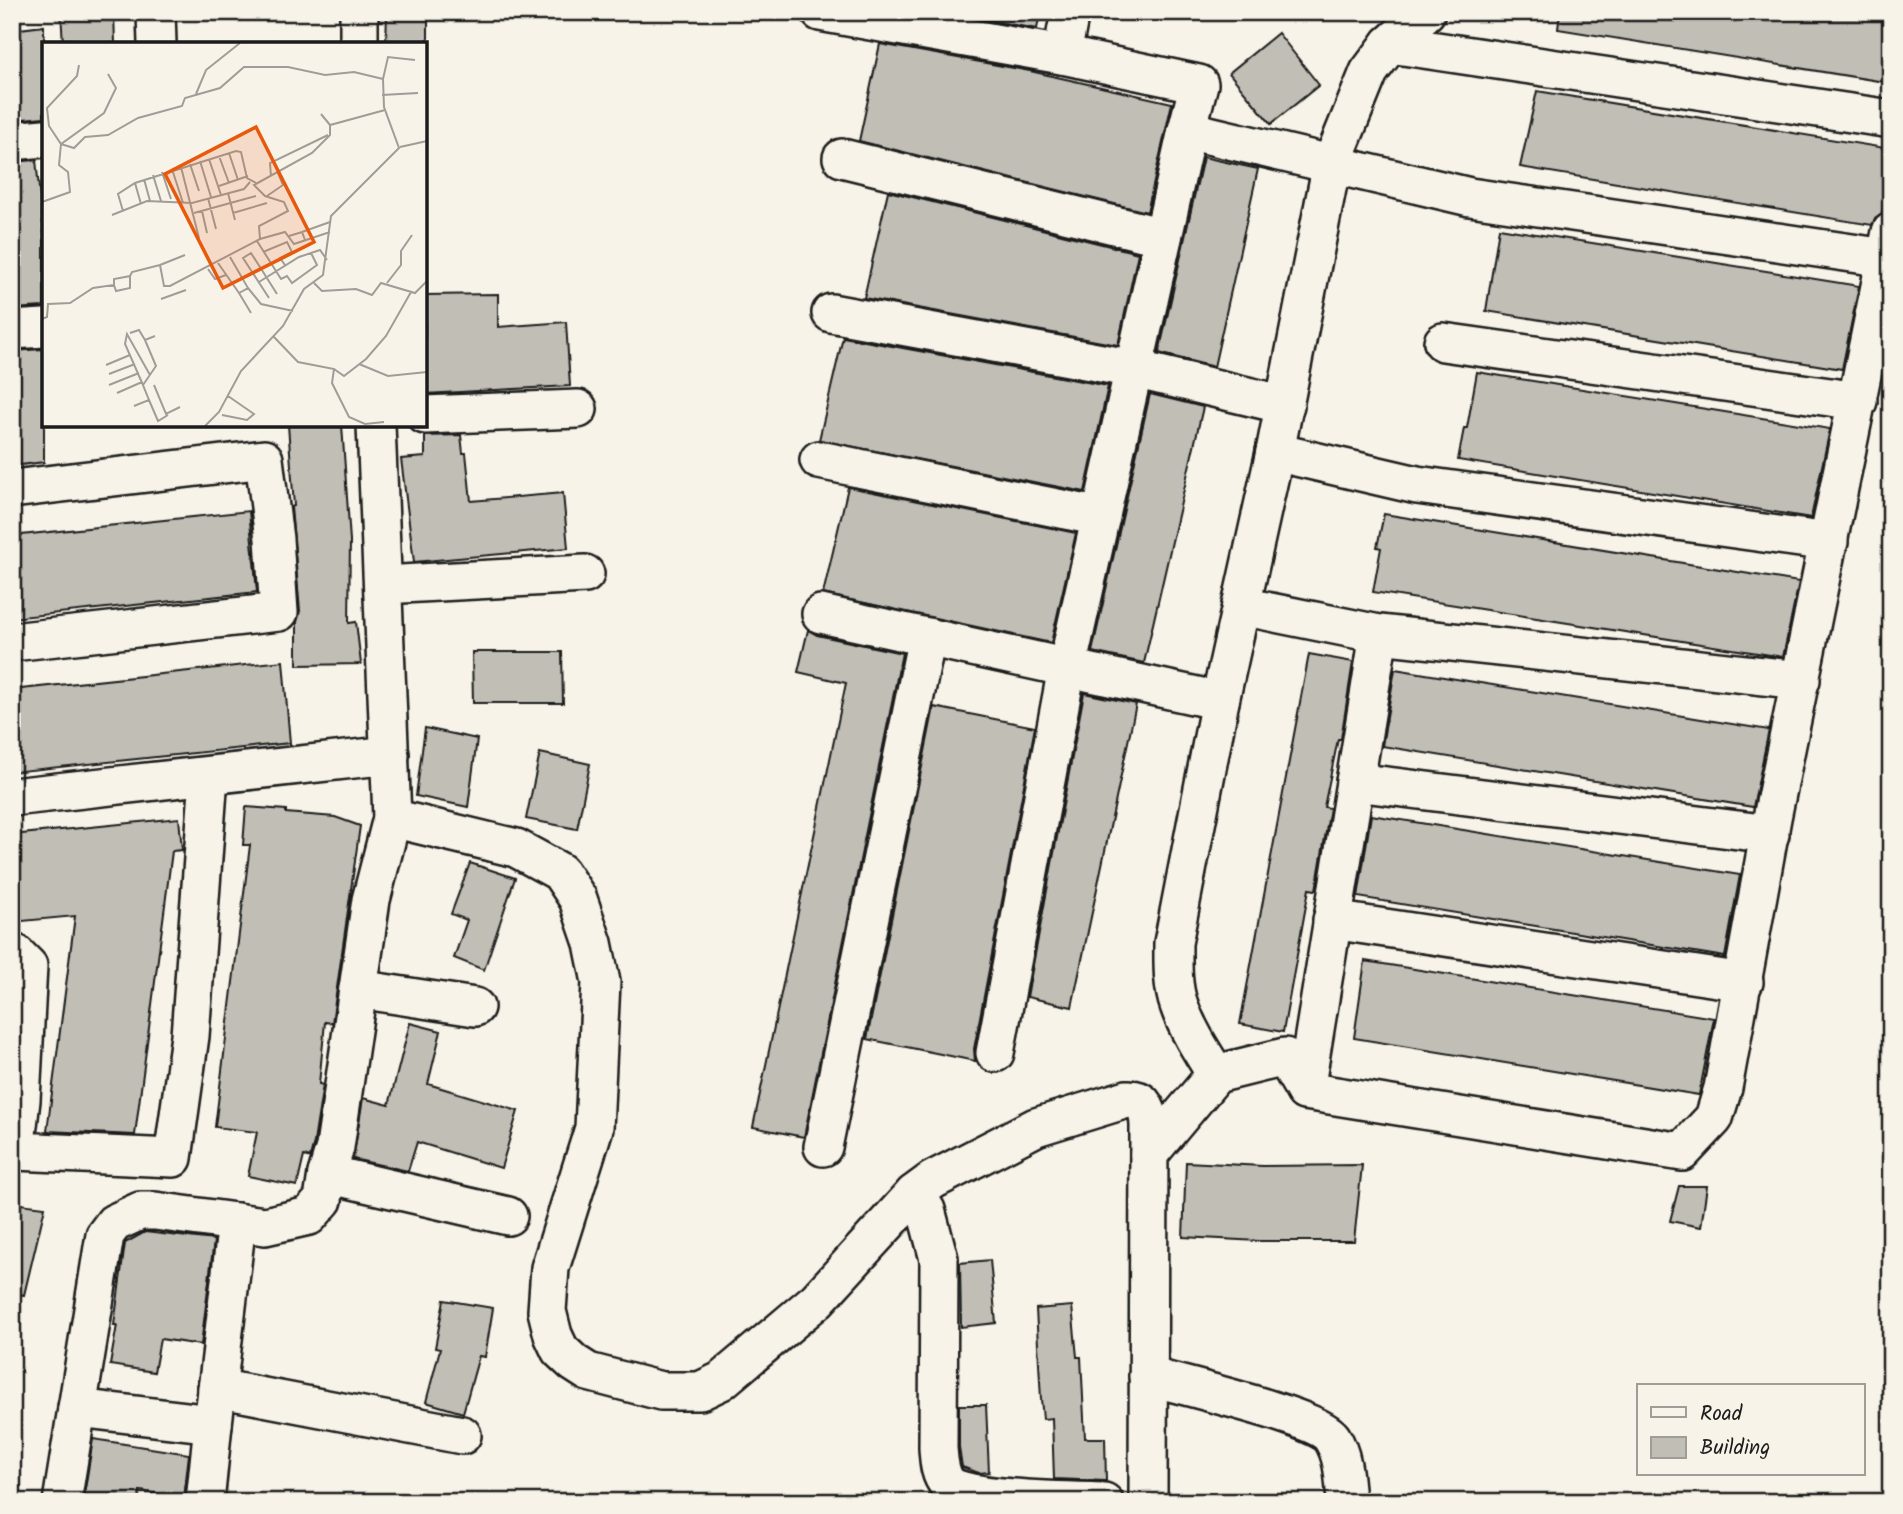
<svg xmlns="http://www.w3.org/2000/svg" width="1903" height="1514" viewBox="0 0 1903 1514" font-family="Kalam,sans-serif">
<rect width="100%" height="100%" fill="#f7f3e8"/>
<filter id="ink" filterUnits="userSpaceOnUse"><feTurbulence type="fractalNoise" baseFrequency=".0143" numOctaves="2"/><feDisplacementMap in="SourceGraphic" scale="14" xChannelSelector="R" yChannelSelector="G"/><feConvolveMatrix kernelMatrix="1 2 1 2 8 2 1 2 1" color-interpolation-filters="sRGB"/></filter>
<g filter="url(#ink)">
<g fill="#c0beb5" stroke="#1c1c1c" stroke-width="2">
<path d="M61 12H114L115 44H63Z"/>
<path d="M387 12H428V44H386Z"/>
<path d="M944 12H1040L1037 29Z"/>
<path d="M1560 12H1891V83L1558 29Z"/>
<path d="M44 26V117L12 120V30Z"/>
<path d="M1278 33 1319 85 1271 124 1229 73Z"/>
<path d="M880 44 1030 71 1172 103 1147 212 859 141Z"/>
<path d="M1537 91 1891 149V183L1888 182 1882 214 1875 219 1872 225 1520 167Z"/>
<path d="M1203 157 1258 169 1214 367 1159 353Z"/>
<path d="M36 160 44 235V307L12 309V162Z"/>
<path d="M888 191 1138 253 1118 345 864 298Z"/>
<path d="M1499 228 1859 286 1842 369 1486 311Z"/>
<path d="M498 294V327L566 322 570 386 425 394V295Z"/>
<path d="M843 337 1108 386 1085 492 819 440Z"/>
<path d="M44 349V462L12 466V351Z"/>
<path d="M1477 372 1830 429 1811 518 1458 460 1464 428H1467Z"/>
<path d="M1150 394 1203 407 1144 663 1092 652Z"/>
<path d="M288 425H342L350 541 349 623 356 622 361 664 297 665V622L300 611 291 507 294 506Z"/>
<path d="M461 435 463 453H466L471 501 563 493 568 548 414 562 401 459 425 457V436Z"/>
<path d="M848 487 1076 533 1051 643 823 594Z"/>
<path d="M249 511 257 592 12 618V536Z"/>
<path d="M1384 514 1799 582 1783 657 1373 592 1381 548 1377 547Z"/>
<path d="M808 630 817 635 902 653 804 1137 753 1127 846 683 798 672Z"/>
<path d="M472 652H562L563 703H473Z"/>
<path d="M1309 654 1353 662 1341 739H1338L1324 807 1330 808 1316 890 1309 889 1283 1032 1240 1024Z"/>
<path d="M283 661 290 743 12 772V690Z"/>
<path d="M1395 669 1769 730 1753 807 1382 746Z"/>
<path d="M1084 693 1136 704 1072 1007 1027 997Z"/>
<path d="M934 707 1035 727 974 1049 975 1061 867 1039Z"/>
<path d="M425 728 477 739 468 807 416 796Z"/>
<path d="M540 753 590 764 577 829 526 819Z"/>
<path d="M246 807 286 810V813L335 817 360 826 332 1023 325 1022 319 1084 323 1085 314 1142 310 1158 304 1156 297 1186 248 1176 257 1132 215 1127 250 845H243Z"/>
<path d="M1371 815 1740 875 1725 957 1358 897Z"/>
<path d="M179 818 182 850 172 851 135 1135 47 1131 75 916 12 922V835Z"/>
<path d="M470 863 515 878 484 970 454 958 467 920 451 914Z"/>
<path d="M1365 961 1714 1018 1699 1095 1354 1038Z"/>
<path d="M410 1023 441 1031 428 1084 518 1111 501 1168 417 1142 408 1171 353 1159 363 1098 389 1105Z"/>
<path d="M1186 1162 1263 1166 1362 1165 1354 1241H1259L1183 1237Z"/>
<path d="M1679 1186H1707L1701 1227 1670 1221Z"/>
<path d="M12 1203 45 1207 24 1295 12 1293Z"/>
<path d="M145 1232 214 1240 201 1345 160 1339 154 1372 110 1365 117 1325H114L125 1243Z"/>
<path d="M990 1260 996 1323 961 1327 960 1263Z"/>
<path d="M444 1300 493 1308 485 1357 479 1356 463 1413 426 1402 440 1349 435 1348Z"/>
<path d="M1072 1306 1077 1357H1081L1085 1438H1105L1106 1481 1054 1479 1052 1418 1043 1419 1041 1399 1036 1309Z"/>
<path d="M959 1405H986L989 1472 979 1473 962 1467 959 1447Z"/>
<path d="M93 1439 189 1454 184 1498 140 1491 139 1502H83Z"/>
</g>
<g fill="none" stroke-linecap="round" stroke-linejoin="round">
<defs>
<g id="minor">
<path d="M156 12 157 44"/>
<path d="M359 12V44"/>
<path d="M820 12 1062 55 1199 84 1187 130 1470 197 1886 258"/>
<path d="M1390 44 1891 119"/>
<path d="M1062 55 1070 12"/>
<path d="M12 141 44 138"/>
<path d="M842 158 1163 237"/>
<path d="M831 313 1134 369 1285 405"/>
<path d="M12 330 44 328"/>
<path d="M1443 342 1858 401"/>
<path d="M425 415 578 409"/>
<path d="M1275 452 1417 485 1829 542"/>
<path d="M819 460 1101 517"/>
<path d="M12 489 264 459 274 539 279 612 12 642"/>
<path d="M383 585 585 574"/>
<path d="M1241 606 1379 634 1801 680"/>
<path d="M821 614 1220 701"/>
<path d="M1355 782 1770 834"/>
<path d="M12 797 390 755"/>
<path d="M392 818 516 848 560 872 578 899 593 943 601 982 594 1128 550 1268 547 1311 553 1335 560 1350 574 1363 588 1372 661 1391H700L721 1381 817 1300 914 1194 933 1180 1036 1127 1127 1099C1145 1098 1148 1109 1149 1125L1148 1502"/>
<path d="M1332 920 1744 982"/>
<path d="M12 955 16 954 28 966 21 1100 15 1151 173 1158 190 1036 209 776"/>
<path d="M358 989 475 1007"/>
<path d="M995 1053 1067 668 1187 130"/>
<path d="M1216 1074C1202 1052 1187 1029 1179 1005 1172 986 1173 963 1173 943L1220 701 1275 452 1332 163 1369 72 1390 44 1426 12"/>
<path d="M1305 1091 1379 634"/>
<path d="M823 1147 927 637"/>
<path d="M1149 1154 1216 1074 1285 1057 1305 1091 1682 1152 1714 1118 1723 1088 1772 818 1891 232"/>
<path d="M327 1174 508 1216"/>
<path d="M914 1194 926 1210 939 1259 938 1448C939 1460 939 1474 948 1484 963 1500 1078 1501 1104 1502"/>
<path d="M1148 1376C1179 1385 1318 1417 1332 1438 1344 1457 1344 1480 1346 1502"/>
<path d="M217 1388 462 1435"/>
<path d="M77 1408 213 1424 237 1222"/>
<path d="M62 1502 105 1235 114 1223 140 1211H155L265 1226 309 1216 323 1200 327 1174 335 1147 371 900 392 818 376 425"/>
<path d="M205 1502 213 1424"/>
</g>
</defs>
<use href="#minor" stroke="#1c1c1c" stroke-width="42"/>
<use href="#minor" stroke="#f7f3e8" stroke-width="37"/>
</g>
</g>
<g transform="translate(42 42)">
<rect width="385" height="385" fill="#f7f3e8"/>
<path fill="none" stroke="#9f9d96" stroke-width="2" d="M37 23 35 34 5 66 7 84 19 102 62 71 74 46 66 32M154 52 164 28 198 1M340 53 376 51M279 72 288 83 343 68M358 105 385 99M187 111 196 138M177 114 187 141M167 117 179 153M158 119 169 155M148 122 157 149M139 125 157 196M130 127 141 161M120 130 129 157M111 133 119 159M229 135 228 121 286 93M102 137 108 159M93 141 99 162M177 144 206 134M186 151 193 178M225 154 241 143 236 131M166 156 174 187M0 160 28 150 26 130 17 123 19 102 32 106 43 95 66 93 96 76 140 64 143 56 178 46 202 25H246L283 33 312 30 341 37M81 169 76 152 93 141 194 109 199 110 205 136 214 141M160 169 165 191M152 171 214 154M191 171 225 161M70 173 105 159 150 161 202 147 208 140M260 190 288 180M247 194 260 190 263 198M218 197 217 184 246 169 242 160 223 154 212 143 270 111 288 93V83M215 199 239 237 245 234 250 241 275 223 269 211M221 210 245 200 250 210 238 216 243 223M176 221 197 251 206 246 188 215M118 223 143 213M166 227 173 237 184 233M217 240 257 215 278 208 285 218M272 241 280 249 314 247 330 253 339 241 373 251 385 239M345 241 359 223V209L370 193M72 243 74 249 88 246V234M206 246 219 262 251 269M197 251 209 271M227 256 201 216 209 211 235 252M119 257 144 248M0 277 5 275 6 262 28 261 51 246 72 243V237L88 234 90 230 118 223 122 244H128L218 197 243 190 252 202 288 190M88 291 97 288 103 298 113 294M232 295 256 320 292 327 290 341 307 375 323 382 342 380M317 322 346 334 385 330M64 323 88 313M292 327 302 334 324 317 344 294 369 250M67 332 93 322M67 343 97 331M101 343 83 302 85 292 108 333M112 343 124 372 138 365M75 351 100 340M107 358 116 379 126 373M92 364 107 358 101 343 114 324 103 298M180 373 205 378 212 372 186 354M163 384 177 370 199 329 241 284 262 247 281 233 289 174 357 106 342 65 341 37 346 15 373 18"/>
<path fill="#e8590c" fill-opacity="0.15" stroke="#e8590c" stroke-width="3.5" d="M214 85 272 200 181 246 123 132Z"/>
<rect width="385" height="385" fill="none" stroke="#1c1c1c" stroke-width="3.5"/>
</g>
<rect width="1903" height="1514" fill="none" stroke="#f7f3e8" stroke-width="42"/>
<rect x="21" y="21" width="1861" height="1472" fill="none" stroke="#1c1c1c" stroke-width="2.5" filter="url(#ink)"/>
<rect x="1637" y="1384" width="228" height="91" fill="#f7f3e8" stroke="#9f9d96" stroke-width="2"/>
<rect x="1651" y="1407" width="35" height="10" fill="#f7f3e8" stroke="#9f9d96" stroke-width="2"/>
<text x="1700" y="1420" font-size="21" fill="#1c1c1c">Road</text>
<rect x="1651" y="1437" width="35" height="21" fill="#c0beb5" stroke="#9f9d96" stroke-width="2"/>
<text x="1700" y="1454" font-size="21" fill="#1c1c1c">Building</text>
</svg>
